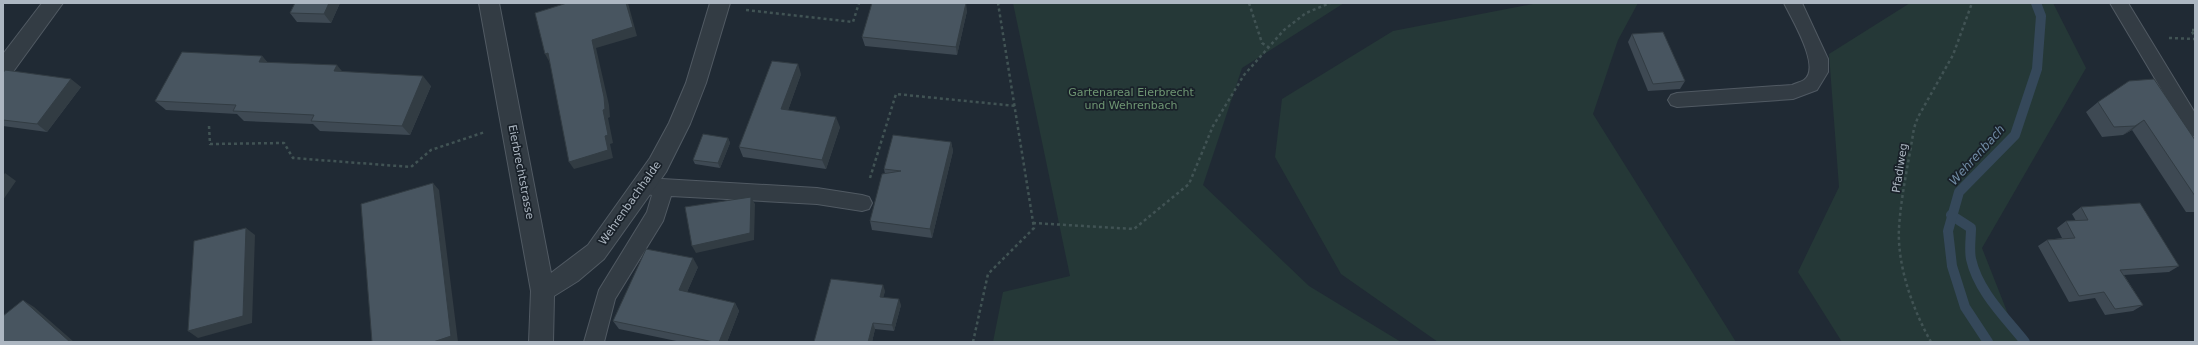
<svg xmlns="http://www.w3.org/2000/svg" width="2198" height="345" viewBox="0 0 2198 345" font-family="'DejaVu Sans',sans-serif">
<rect width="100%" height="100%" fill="#202a34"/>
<g fill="#253837">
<path d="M1013 3H1344L1242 68 1203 185 1309 286 1401 342H993L1003 292 1070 276Z"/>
<path d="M1538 3H1638L1618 40 1593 114 1736 342H1438L1341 274 1275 157 1282 99 1393 31Z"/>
<path d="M1910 3H2053L2086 68 1982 248 2019 342H1842L1798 272 1839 187 1829 54Z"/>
</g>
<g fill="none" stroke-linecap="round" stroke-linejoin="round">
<g stroke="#35485a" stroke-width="10">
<path d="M1951 215 1971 228C1971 238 1969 249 1971 259 1978 291 2005 317 2025 342"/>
<path d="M1988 342 1965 307 1952 266 1948 231 1959 192 2015 135 2037 69 2041 16 2036 3"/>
</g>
<defs>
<g id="lane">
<path d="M1784 3H1802L1828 59V72L1817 90 1793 99 1677 107 1671 105 1668 100 1671 95 1677 93 1792 85C1796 83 1801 82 1804 80 1822 68 1791 18 1784 3Z"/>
<path d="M2110 3H2128L2195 113V137L2188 134Z"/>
<path d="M645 178 817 188 862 195 869 197 872 203 869 209 862 211 817 204 671 196 663 221 615 299 604 342H584L599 290 647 212 652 195 638 192 635 186 638 180Z"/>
</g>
<g id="street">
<path d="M42 3H63L10 76 3 78V54Z"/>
<path d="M479 3H499L551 273 588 245 650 158 669 123 686 83 710 3H730L706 83 690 124 666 172 604 259 578 281 554 296 553 342H529L531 291Z"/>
</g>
</defs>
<use href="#lane" stroke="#515a63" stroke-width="2"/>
<use href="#street" stroke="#515a63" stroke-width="2"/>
<g stroke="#415354" stroke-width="2.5" stroke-dasharray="3 3" stroke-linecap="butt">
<path d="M1249 3 1262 43 1268 47"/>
<path d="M746 10 853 22 859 3"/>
<path d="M2195 30H2191L2195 37"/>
<path d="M2169 38 2195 39"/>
<path d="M209 126 210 144 284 143 293 158 411 167 431 150 485 132"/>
<path d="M870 178 896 94 1016 106"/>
<path d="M1033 223 1134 229 1189 184 1213 126 1244 75 1284 30 1306 13 1330 3"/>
<path d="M973 342 988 274 1034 228 998 3"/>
<path d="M1931 342C1913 310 1897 266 1899 228 1901 195 1909 161 1914 128L1918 117 1953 55 1972 3"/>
</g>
<use href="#lane" fill="#333c44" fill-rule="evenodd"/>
<use href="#street" fill="#333c44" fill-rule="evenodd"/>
</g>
<g fill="#3e4953">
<path d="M340 3 331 23 297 22 290 13Z"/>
<path d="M967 11 957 55 865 46 862 37Z"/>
<path d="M1632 34 1685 81 1680 89 1648 91 1628 42Z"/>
<path d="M262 56 267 62 343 72 431 86 410 135 320 131 313 124 244 121 237 114 166 110 155 101Z"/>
<path d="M3 73 81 87 47 132 3 126Z"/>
<path d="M801 74 788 110 840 127 826 169 743 157 739 147Z"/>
<path d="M2098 102 2195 140V212H2186L2132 130 2123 135 2102 137 2086 112Z"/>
<path d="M728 138 730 143 720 168 695 164 693 160Z"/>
<path d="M951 142 953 151 932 238 872 230 870 221 885 174 884 169Z"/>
<path d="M2081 207 2179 266 2169 272 2124 275 2143 305 2133 311 2105 315 2095 298 2069 302 2038 246 2047 240 2062 238 2057 228 2066 221H2076L2072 214Z"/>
<path d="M698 267 687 292 735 303 739 311 727 342H681L619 329 613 321Z"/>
<path d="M885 291 883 297 901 305 894 331 875 329 872 342H814Z"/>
</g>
<g fill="#323c43">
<path d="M329 3H340L331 23 324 14Z"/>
<path d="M626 3H628L637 36 596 48 609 105 610 117 608 118 613 143 610 144 613 158 574 169 569 162 605 136 603 110 592 40Z"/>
<path d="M966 3 967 11 957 55 956 47Z"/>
<path d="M548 53 550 63 545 54Z"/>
<path d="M262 56 271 66 259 62Z"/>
<path d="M798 64 801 74 785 119 781 109Z"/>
<path d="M337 65 346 76 334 71Z"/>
<path d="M423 76 431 86 410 135 402 126Z"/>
<path d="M71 79 81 87 47 132 37 124Z"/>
<path d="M836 117 840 127 826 169 822 160Z"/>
<path d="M2144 120 2132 130 2123 135 2135 126Z"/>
<path d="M728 138 730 143 720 168 718 163Z"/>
<path d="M951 142 953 151 932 238 930 229Z"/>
<path d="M5 173 16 181 3 200V176Z"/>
<path d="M433 183 439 190 458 342H433Z"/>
<path d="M751 197 755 204 754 240 696 253 692 246Z"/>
<path d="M246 228 255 235 252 323 198 338 188 331Z"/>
<path d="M693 258 698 267 684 299 679 290Z"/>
<path d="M883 285 885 291 882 303 880 297Z"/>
<path d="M899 299 901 305 894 331 892 325Z"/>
<path d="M23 300 34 307 74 342H70Z"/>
<path d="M735 303 739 311 727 342H719Z"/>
<path d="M873 323 875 329 872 342H868Z"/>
</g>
<g fill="#485560" stroke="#323c43">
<path d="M295 3H329L324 14 290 13Z"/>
<path d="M567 3H626L633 27 592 40 604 97 605 109 603 110 608 135 605 136 608 150 569 162 548 53 545 54 535 13Z"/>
<path d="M872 3H966L956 47 862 37Z"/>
<path d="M1663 32 1685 81 1653 84 1632 34Z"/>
<path d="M182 52 262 56 259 62 337 65 334 71 423 76 402 126 311 121 314 115 233 111 236 105 155 101Z"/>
<path d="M772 61 798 64 781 109 836 117 822 160 739 147Z"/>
<path d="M5 70 71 79 37 124 3 120V73Z"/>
<path d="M2154 79 2195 140V196L2144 120 2135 126 2114 127 2098 102 2129 81Z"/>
<path d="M703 134 728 138 718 163 693 160Z"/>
<path d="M893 135 951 142 930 229 870 221 882 174 901 171 884 169Z"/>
<path d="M433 183 451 336 433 342H372L361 204Z"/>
<path d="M751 197 750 233 692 246 685 207Z"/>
<path d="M2140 203 2179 266 2120 270 2143 305 2115 309 2104 292 2079 296 2047 240 2075 238 2066 221 2088 220 2081 207Z"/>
<path d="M246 228 243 316 188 331 194 241Z"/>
<path d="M646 249 693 258 679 290 735 303 719 342H714L613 321Z"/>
<path d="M831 279 883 285 880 297 899 299 892 325 873 323 868 342H814Z"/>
<path d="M23 300 70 342H3V316Z"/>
</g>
<g text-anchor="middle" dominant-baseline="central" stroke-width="3.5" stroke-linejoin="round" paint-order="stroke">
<g font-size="11" fill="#6f9673" stroke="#192129">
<text x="1131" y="92">Gartenareal Eierbrecht<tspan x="1131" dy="13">und Wehrenbach</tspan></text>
</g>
<g font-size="11" fill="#adb7c2" stroke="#192129">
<text transform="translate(1900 168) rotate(-81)">Pfadiweg</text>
<text transform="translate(521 172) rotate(79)">Eierbrechtstrasse</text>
<text transform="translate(630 203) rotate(-55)">Wehrenbachhalde</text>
</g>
<g font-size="12" font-style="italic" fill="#708ba4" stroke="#192129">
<text transform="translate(1977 155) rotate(-48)">Wehrenbach</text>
</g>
</g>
<rect width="2198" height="345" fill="none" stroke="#adb7c2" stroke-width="8"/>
</svg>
